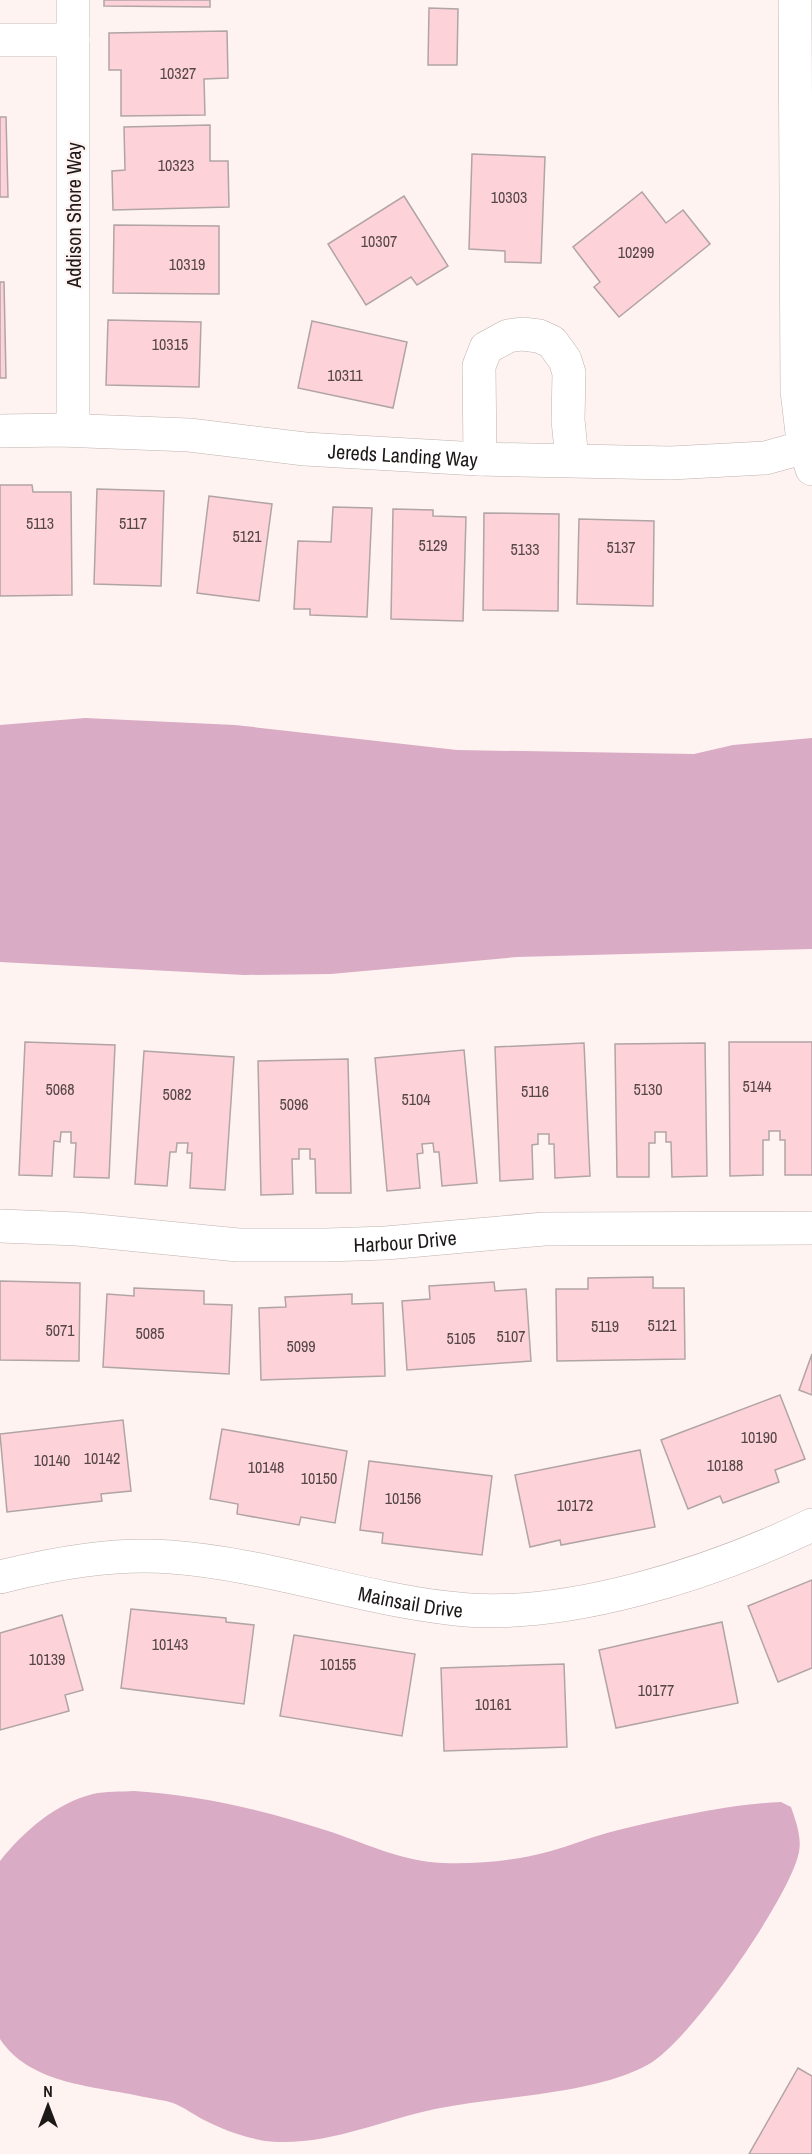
<svg xmlns="http://www.w3.org/2000/svg" width="812" height="2154" viewBox="0 0 812 2154" font-family="'Archivo Narrow',sans-serif">
<rect width="100%" height="100%" fill="#fef3f1"/>
<g fill="#d9abc4">
<path d="M85 718 235 725 457 750 694 754 733 745 812 738V949L517 957 331 974 244 975 0 962V725Z"/>
<path d="M134 1791C200 1795 262 1810 325 1830 363 1842 402 1862 443 1863 480 1864 515 1861 551 1851 570 1846 588 1838 607 1833 657 1820 730 1804 781 1802L791 1807C796 1822 803 1839 798 1856 786 1902 691 2040 649 2064 595 2095 497 2096 435 2109 383 2120 334 2143 280 2142 256 2142 225 2131 204 2120 194 2115 184 2107 173 2103 164 2100 153 2099 144 2097 96 2086 30 2085 0 2039V1861C23 1832 56 1803 93 1794 106 1791 121 1792 134 1791Z"/>
</g>
<g fill="#fed2d9" stroke="#b1a4a5" stroke-width="1.5">
<path d="M104 0H210V7L104 6Z"/>
<path d="M429 8 458 9 457 65H428Z"/>
<path d="M227 31 228 78 204 79 205 115 121 116V70H109V33Z"/>
<path d="M0 117H6L8 197H0Z"/>
<path d="M210 125V161H228L229 207 113 210 112 171 125 170 124 127Z"/>
<path d="M472 154 545 157 541 263 505 262V251L469 249Z"/>
<path d="M642 192 666 223 683 210 710 244 619 317 594 287 600 282 573 247Z"/>
<path d="M404 196 448 266 417 285 411 277 366 305 328 244Z"/>
<path d="M114 225 219 226V294L113 293Z"/>
<path d="M0 282H4L6 378H0Z"/>
<path d="M108 320 201 322 199 387 106 385Z"/>
<path d="M312 321 407 342 393 408 298 388Z"/>
<path d="M0 485H32L33 492H71L72 595 0 596Z"/>
<path d="M97 489 164 491 161 586 94 584Z"/>
<path d="M209 496 272 504 259 601 197 593Z"/>
<path d="M333 507 372 508 367 617 310 615V609H294L298 541 331 542Z"/>
<path d="M393 509 433 510V516L466 517 463 621 391 619Z"/>
<path d="M484 513 559 514 558 611 483 610Z"/>
<path d="M579 519 654 521 653 606 577 604Z"/>
<path d="M25 1042 115 1045 109 1178 74 1177 76 1143H71V1132H61L60 1142 54 1141 52 1176 19 1175Z"/>
<path d="M729 1042H812V1175H785V1140H780V1131H769V1140H763V1175L730 1176Z"/>
<path d="M584 1043 590 1176 555 1178 554 1144H549V1134H538V1144L532 1145 533 1179 500 1181 495 1047Z"/>
<path d="M705 1043 707 1176 672 1177 671 1142H666V1132H655V1143H649V1177H617L615 1044Z"/>
<path d="M464 1050 477 1183 442 1186 439 1152H434L433 1143 422 1144 423 1153 417 1154 420 1188 387 1191 375 1058Z"/>
<path d="M144 1051 234 1057 225 1190 190 1188 192 1153H187L188 1143H177L176 1152H170L167 1186 135 1184Z"/>
<path d="M348 1059 351 1193H316L315 1159H310V1149H299V1159H292L293 1194 261 1195 258 1061Z"/>
<path d="M653 1277V1288H684L685 1359 557 1361 556 1289H588V1278Z"/>
<path d="M0 1281 80 1283 79 1361 0 1360Z"/>
<path d="M494 1282 495 1291 526 1289 531 1361 407 1370 402 1301 430 1299 429 1286Z"/>
<path d="M134 1288 204 1291V1304L232 1305 229 1374 103 1367 107 1294 134 1296Z"/>
<path d="M352 1294V1304L383 1303 385 1376 261 1380 259 1308 286 1307 285 1297Z"/>
<path d="M812 1354V1395L799 1390Z"/>
<path d="M780 1395 805 1459 775 1470 779 1482 723 1503 720 1496 688 1509 661 1440Z"/>
<path d="M123 1420 131 1491 101 1494 102 1501 7 1512 0 1434Z"/>
<path d="M222 1429 347 1451 335 1523 301 1517 299 1525 237 1514 238 1504 210 1499Z"/>
<path d="M640 1450 655 1527 561 1545 560 1540 530 1547 515 1475Z"/>
<path d="M369 1461 492 1476 482 1555 382 1543 383 1533 360 1530Z"/>
<path d="M812 1580V1668L778 1682 748 1606Z"/>
<path d="M131 1609 226 1618V1622L254 1625 244 1704 121 1688Z"/>
<path d="M62 1615 83 1690 65 1695 69 1711 0 1730V1633Z"/>
<path d="M722 1622 738 1703 616 1728 599 1650Z"/>
<path d="M294 1635 415 1654 402 1736 280 1716Z"/>
<path d="M564 1664 567 1747 444 1751 441 1668Z"/>
<path d="M798 2068 812 2076V2154H749Z"/>
</g>
<g fill="none" stroke-linecap="round" stroke-linejoin="round">
<defs>
<g id="minor">
<path d="M73 0V430"/>
<path d="M795 0 797 391 803 441 812 469"/>
<path d="M0 40H73"/>
<path id="s1" d="M0 431 60 430 189 435 305 449 478 459 671 463 765 458 805 447"/>
<path d="M480 459 479 366 486 348 508 336 522 334 539 336 552 342 565 360 569 373 568 420 572 460"/>
<path id="s2" d="M0 1226 77 1229 238 1245H327L386 1243 544 1229 812 1228"/>
<path id="s3" d="M0 1577C56 1563 113 1553 171 1557 265 1564 355 1597 448 1608 561 1623 712 1573 812 1525"/>
</g>
</defs>
<use href="#minor" stroke="#bfb2af" stroke-width="34"/>
<use href="#minor" stroke="#fff" stroke-width="33"/>
</g>
<g text-anchor="middle" dominant-baseline="central" stroke-width="4.5" stroke-linejoin="round" paint-order="stroke">
<g font-size="16" fill="#554748">
<text x="178" y="73">10327</text>
<text x="176" y="165">10323</text>
<text x="509" y="197">10303</text>
<text x="379" y="241">10307</text>
<text x="636" y="252">10299</text>
<text x="187" y="264">10319</text>
<text x="170" y="344">10315</text>
<text x="345" y="375">10311</text>
<text x="40" y="523">5113</text>
<text x="133" y="523">5117</text>
<text x="247" y="536">5121</text>
<text x="433" y="545">5129</text>
<text x="621" y="547">5137</text>
<text x="525" y="549">5133</text>
<text x="757" y="1086">5144</text>
<text x="60" y="1089">5068</text>
<text x="648" y="1089">5130</text>
<text x="535" y="1091">5116</text>
<text x="177" y="1094">5082</text>
<text x="416" y="1099">5104</text>
<text x="294" y="1104">5096</text>
<text x="662" y="1325">5121</text>
<text x="605" y="1326">5119</text>
<text x="60" y="1330">5071</text>
<text x="150" y="1333">5085</text>
<text x="511" y="1336">5107</text>
<text x="461" y="1338">5105</text>
<text x="301" y="1346">5099</text>
<text x="759" y="1437">10190</text>
<text x="102" y="1458">10142</text>
<text x="52" y="1460">10140</text>
<text x="725" y="1465">10188</text>
<text x="266" y="1467">10148</text>
<text x="319" y="1478">10150</text>
<text x="403" y="1498">10156</text>
<text x="575" y="1505">10172</text>
<text x="170" y="1644">10143</text>
<text x="47" y="1659">10139</text>
<text x="338" y="1664">10155</text>
<text x="656" y="1690">10177</text>
<text x="493" y="1704">10161</text>
</g>
<g font-size="20" fill="#1d1918" stroke="#fef3f1">
<text transform="translate(73 215) rotate(-90)">Addison Shore Way</text>
<text stroke="none"><textPath href="#s1" startOffset="404">Jereds Landing Way</textPath></text>
<text stroke="none"><textPath href="#s2" startOffset="406">Harbour Drive</textPath></text>
<text stroke="none"><textPath href="#s3" startOffset="417">Mainsail Drive</textPath></text>
</g>
</g>
<g transform="translate(48 2106)" stroke="#fef3f1" stroke-width="4.5" paint-order="stroke">
<path d="M0-4.5L10 22L0 15L-10 22Z" fill="#1d1918"/>
<text y="-9" font-size="16" font-weight="bold" text-anchor="middle" fill="#1d1918">N</text>
</g>
</svg>
